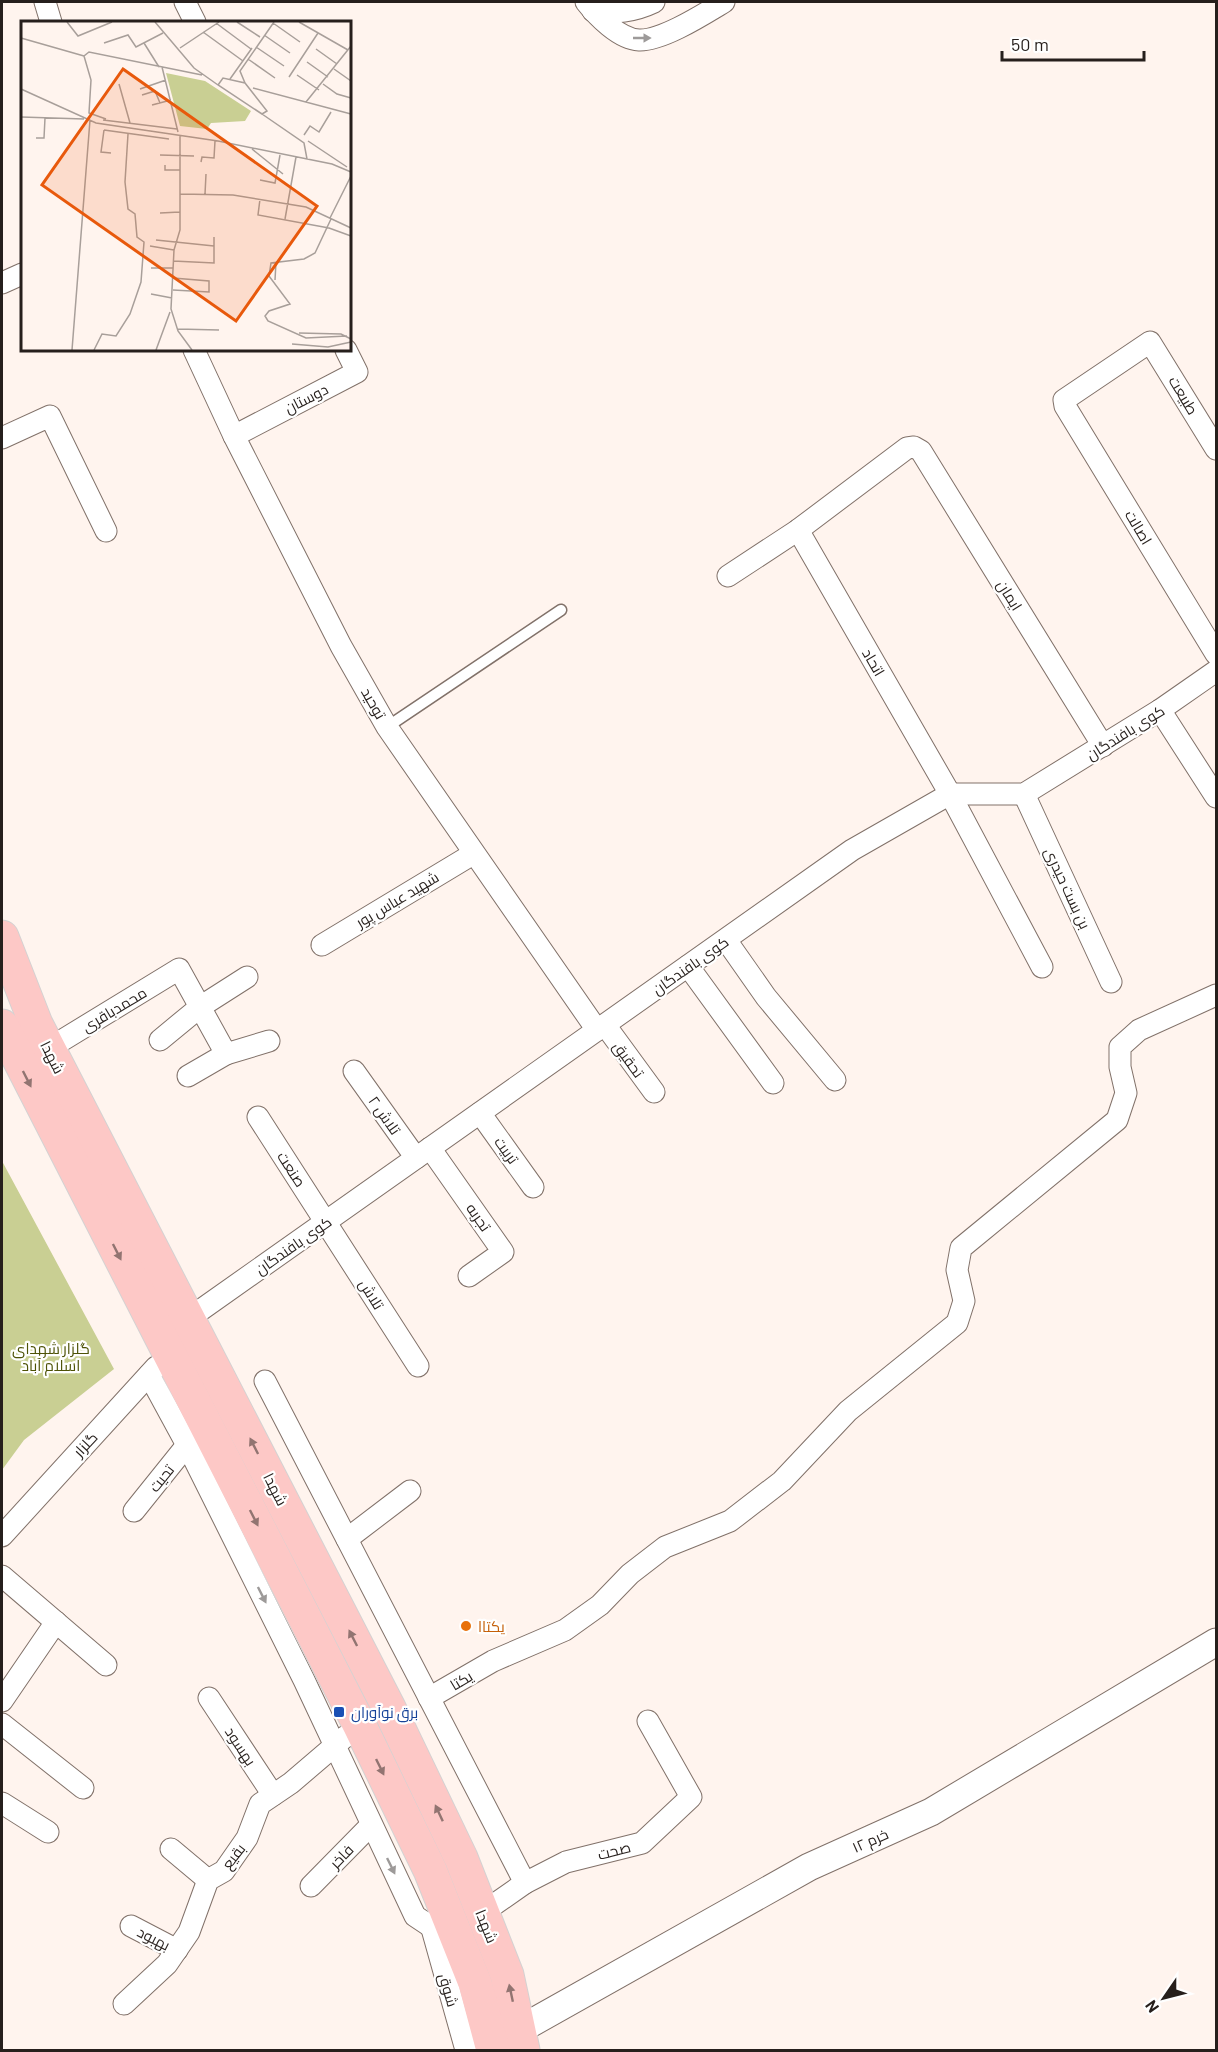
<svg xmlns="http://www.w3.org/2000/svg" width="1218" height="2052" viewBox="0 0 1218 2052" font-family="Barlow,Cairo,sans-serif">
<rect width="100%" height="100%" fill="#fff4ee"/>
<path fill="#c9cf93" d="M2 1161 114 1369 24 1440 2 1470Z"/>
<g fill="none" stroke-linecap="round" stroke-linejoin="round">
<defs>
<path id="service" d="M387 727 561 610"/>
<g id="minor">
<path d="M45 2 51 22"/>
<path d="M185 2 195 22"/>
<path d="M586 2C597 16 619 39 639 40 662 41 704 14 724 2"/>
<path d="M593 11C616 13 633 12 654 2"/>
<path d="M2 283 22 274"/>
<path d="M194 350 234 436 341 646 387 727 597 1030"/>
<path d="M234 436 357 372 346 350"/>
<path d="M2 438 50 416 106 531"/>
<path d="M1216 449 1150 342 1064 400 1065 406 1216 654"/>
<path d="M798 530 950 794 1042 967"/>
<path d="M728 576 798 530 907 448 914 447 921 451 1103 746"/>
<path d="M1160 710 1216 797"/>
<path d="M1024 794 1111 982"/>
<path d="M726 940 766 997 835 1080"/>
<path d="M322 945 473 854"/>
<path d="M688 966 773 1083"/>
<path d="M605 1025 654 1092"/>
<path d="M160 1040 200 1007 247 977"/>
<path d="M48 1049 179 969 226 1054 269 1041"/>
<path d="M354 1071 416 1158"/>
<path d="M188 1076 226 1054"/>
<path d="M480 1113 533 1187"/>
<path d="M258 1117 418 1366"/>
<path d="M430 1148 503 1252 469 1276"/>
<path d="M188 1319 852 850 950 794H1024L1160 710 1216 671"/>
<path d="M149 1375 187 1445 304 1680 415 1916 460 1946"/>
<path d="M265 1381 525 1883"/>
<path d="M134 1511 187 1445"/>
<path d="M2 1536 156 1367"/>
<path d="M347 1539 410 1491"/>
<path d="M2 1576 106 1665"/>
<path d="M209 1698 273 1795"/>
<path d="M429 1698 493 1661 565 1630 600 1605 630 1574 665 1547 730 1521 782 1481 848 1411 957 1323 964 1301 957 1270 961 1248 1117 1120 1126 1093 1120 1067V1047L1139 1030 1216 995"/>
<path d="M2 1701 56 1622"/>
<path d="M2 1724 83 1788"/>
<path d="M2 1803 48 1832"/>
<path d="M171 1849 208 1880"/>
<path d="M311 1886 371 1825"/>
<path d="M482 1913 525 1883 566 1862 642 1843 691 1797 648 1721"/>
<path d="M131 1926 177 1950"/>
<path d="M432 1929 466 2050"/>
<path d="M124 2004 167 1964 189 1932 208 1880 224 1871 247 1838 260 1804 291 1783 346 1736"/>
</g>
<path id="tertiary" d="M519 2030 809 1867 931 1812 1216 1642"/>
<g id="primary">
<path d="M2 937 36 1024 389 1708 461 1858 507 1975 523 2050"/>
<path d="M2 1026 359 1724 430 1870 475 1983 493 2050"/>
</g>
</defs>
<use href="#service" stroke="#817169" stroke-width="13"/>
<use href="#minor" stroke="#817169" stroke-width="23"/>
<use href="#tertiary" stroke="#817169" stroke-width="29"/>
<use href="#primary" stroke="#d4d2d2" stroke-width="35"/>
<use href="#service" stroke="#fff" stroke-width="10"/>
<use href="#minor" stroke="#fff" stroke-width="21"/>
<use href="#tertiary" stroke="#fff" stroke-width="27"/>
<use href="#primary" stroke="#fdc8c6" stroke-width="33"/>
</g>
<defs><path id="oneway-solid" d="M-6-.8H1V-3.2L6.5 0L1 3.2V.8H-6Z" transform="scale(1.5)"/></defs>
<g fill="#9d9a99">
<use href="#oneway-solid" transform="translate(642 38)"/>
<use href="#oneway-solid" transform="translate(262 1595) rotate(63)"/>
<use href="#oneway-solid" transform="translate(391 1866) rotate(64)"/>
</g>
<g fill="#927471">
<use href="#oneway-solid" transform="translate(27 1079) rotate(63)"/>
<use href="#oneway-solid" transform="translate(117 1252) rotate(63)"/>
<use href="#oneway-solid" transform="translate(254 1446) rotate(-117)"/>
<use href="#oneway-solid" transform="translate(254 1518) rotate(63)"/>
<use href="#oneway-solid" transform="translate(353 1638) rotate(-117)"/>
<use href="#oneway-solid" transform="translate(380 1767) rotate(64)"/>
<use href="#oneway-solid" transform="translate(439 1813) rotate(-115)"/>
<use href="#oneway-solid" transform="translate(511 1993) rotate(-102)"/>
</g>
<circle fill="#e8710a" stroke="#fff" stroke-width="2" cx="466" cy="1626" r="6"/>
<rect fill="#1a4fb4" stroke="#fff" stroke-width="2" x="333" y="1706" width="12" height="12" rx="3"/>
<g text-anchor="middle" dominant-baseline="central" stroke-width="4.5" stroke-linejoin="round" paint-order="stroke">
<g font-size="15" fill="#261f1c" stroke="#fff">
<text transform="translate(1184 395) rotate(59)">طبیعت</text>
<text transform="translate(306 398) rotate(-27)">دوستان</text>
<text transform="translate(1139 527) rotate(59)">اصالت</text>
<text transform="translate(1010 595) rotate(58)">ایمان</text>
<text transform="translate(874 662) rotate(60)">اتحاد</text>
<text transform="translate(374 703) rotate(60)">توحید</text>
<text transform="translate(1125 732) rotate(-32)">کوی بافندگان</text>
<text transform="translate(1068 888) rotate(65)">بن بست حیدری</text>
<text transform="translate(397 899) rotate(-31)">شهید عباس پور</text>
<text transform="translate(690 965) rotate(-35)">کوی بافندگان</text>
<text transform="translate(114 1009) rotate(-31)">محمدباقری</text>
<text transform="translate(53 1057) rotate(63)">شهدا</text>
<text transform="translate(629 1059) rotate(54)">تحقیق</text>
<text transform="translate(385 1115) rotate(55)">تلاش ۲</text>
<text transform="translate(507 1150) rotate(54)">تربیت</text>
<text transform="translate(292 1169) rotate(57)">صنعت</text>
<text transform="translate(479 1217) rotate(55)">تجربه</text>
<text transform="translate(293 1245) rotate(-35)">کوی بافندگان</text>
<text transform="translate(372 1294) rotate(58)">تلاش</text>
<text transform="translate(85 1444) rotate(-47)">گلزار</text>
<text transform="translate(161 1478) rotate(-51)">تحیت</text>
<text transform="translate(276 1489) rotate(63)">شهدا</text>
<text transform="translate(461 1680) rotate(-31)">یکتا</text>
<text transform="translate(241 1746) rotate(57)">بهسود</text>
<text transform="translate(870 1840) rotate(-24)">خرم ۱۲</text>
<text transform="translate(614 1850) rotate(-14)">صحت</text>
<text transform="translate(233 1856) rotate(-52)">بقیع</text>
<text transform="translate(341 1856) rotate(-46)">فاخر</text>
<text transform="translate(487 1926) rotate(68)">شهدا</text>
<text transform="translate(154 1938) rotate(27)">بهبود</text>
<text transform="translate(449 1990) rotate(74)">شوق</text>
</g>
<g font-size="15" fill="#4d5206" stroke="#fff">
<text x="51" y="1348">گلزار شهدای<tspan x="51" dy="17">اسلام آباد</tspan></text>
</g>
<g font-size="15" fill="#c56008" stroke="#fff" text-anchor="start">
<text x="478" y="1626">یکتاا</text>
</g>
<g font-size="15" fill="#164399" stroke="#fff" text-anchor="start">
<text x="351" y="1712">برق نوآوران</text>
</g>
</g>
<g transform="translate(21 21)">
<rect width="330" height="330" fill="#fff4ee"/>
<path d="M145 52 184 60 230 90 224 100 190 102 186 108 159 105Z" fill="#c9cf93"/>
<path fill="none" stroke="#a89f9a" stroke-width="1.5" d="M46 1 57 15 91 1M134 1 173 47 197 64 241 93 246 90 224 62 202 57 197 64M216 1 239 16M278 1 327 29M195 2 230 28M252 2 279 21M182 11 222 40M243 14 269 32M0 17 63 35M83 22 107 14 115 26 142 12M123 22 138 46M235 26 263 45M159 27 198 1M295 28 316 43M227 38 254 57M286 41 307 56M141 46 157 111M313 48 330 60M276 54 298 69M268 56 297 12M209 58 231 27M224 62 219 50 253 1M98 63 109 102M302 63 316 73 330 77M232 67 330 93M0 68 75 102 197 120 311 143 330 151M119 68 145 59M121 74 134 70 139 82M285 81 330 25M131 84 150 79M241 93 283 122 286 138M0 96 63 98M85 98 68 92 70 59 63 35 68 31 181 54M82 99 156 108M83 109 148 118M83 109 80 131 90 132M283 114 289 105 298 111 310 91M159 115V209L153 229 150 288 157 310 171 329M15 117H23L24 97M287 120 326 146M231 128 262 153M139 134 173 135M180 141 181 136 193 137 194 120M144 144V149H159M239 159 254 162 259 134M159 173 212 174 285 186 330 207M184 173 185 153M239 178 237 194 308 207 330 215M139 192 159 191M309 197 330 155M264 198 275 136M310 198 294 232 283 238 250 242 248 255 269 283 248 290 244 295 247 300 285 317 326 315M135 219 193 225M129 225 153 229M152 240 193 242V216M130 247H152M254 259 255 241M152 269 188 271V260L152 257M130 273 151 277M156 308 198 309M278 312 320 313 330 318M271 323 307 326 330 321M51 329 69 99M73 329 81 313 95 315 109 293 120 261 123 221 116 216 114 193 107 188 104 161 107 113M135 329 149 291"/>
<path fill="#e8590c" fill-opacity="0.15" stroke="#e8590c" stroke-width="3" d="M102 48 296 185 215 300 21 164Z"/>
<rect width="330" height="330" fill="none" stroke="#261f1c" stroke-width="3"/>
</g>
<rect width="1218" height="2052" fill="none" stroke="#261f1c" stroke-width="6"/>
<g transform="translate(1164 1998) rotate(235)" stroke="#ffffff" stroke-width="4.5" paint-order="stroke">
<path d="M0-4.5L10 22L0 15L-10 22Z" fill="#261f1c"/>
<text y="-9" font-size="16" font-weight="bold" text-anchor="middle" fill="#261f1c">N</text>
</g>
<path d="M1002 51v9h142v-9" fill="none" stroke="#261f1c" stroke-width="3"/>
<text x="1011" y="51" font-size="18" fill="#261f1c" stroke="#ffffff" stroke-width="4.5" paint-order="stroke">50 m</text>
</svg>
